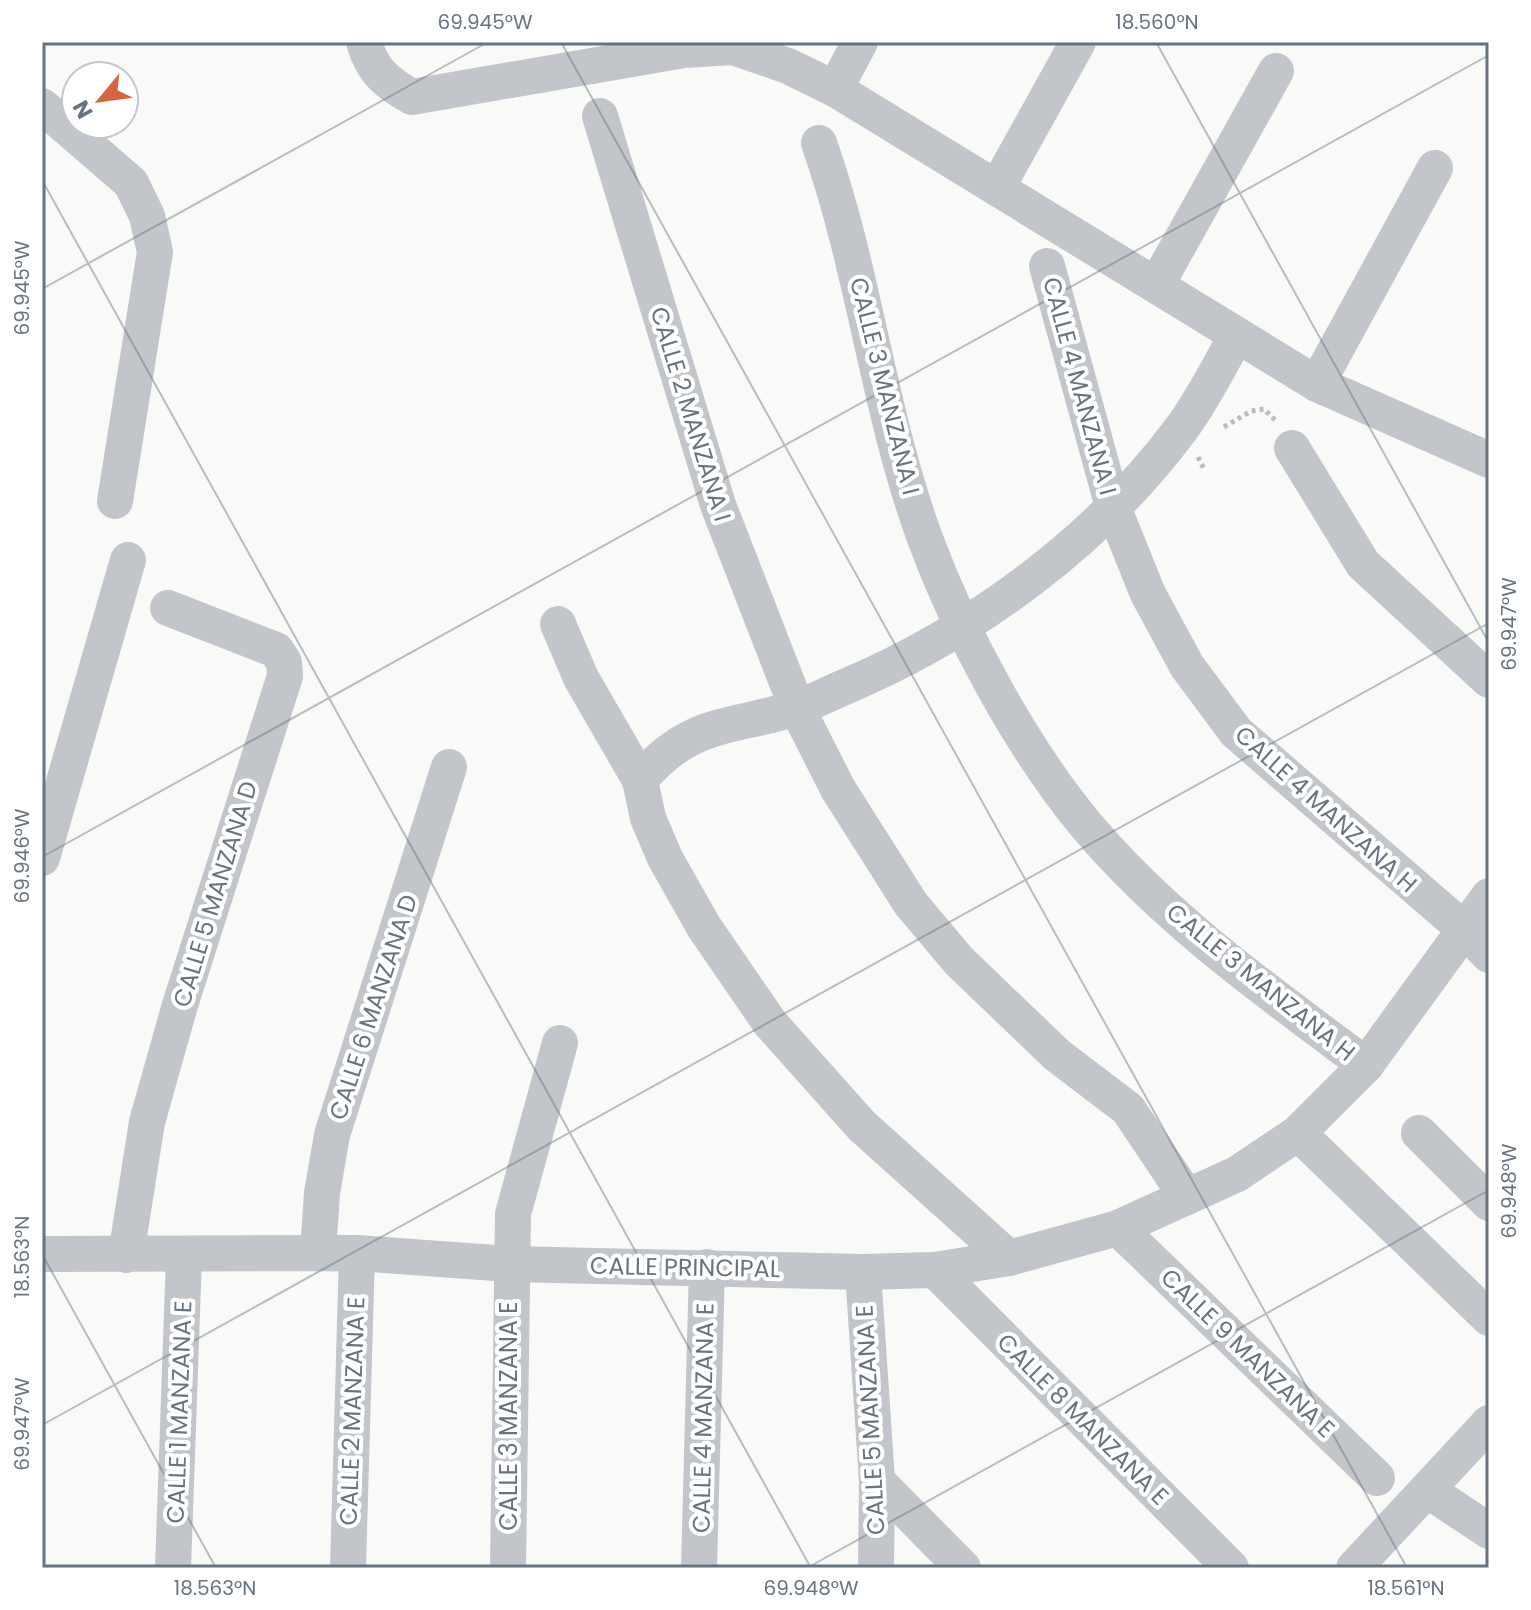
<svg xmlns="http://www.w3.org/2000/svg" width="1531" height="1610" viewBox="0 0 1531 1610" font-family="Poppins,sans-serif">
<rect width="100%" height="100%" fill="#f9f9f8"/>
<g fill="none" stroke-linecap="round" stroke-linejoin="round">
<g stroke="#babdc0" stroke-width="5" stroke-dasharray="4 4" stroke-linecap="butt">
<path d="M1224 427 1251 411 1264 409 1276 421"/>
<path d="M1198 457 1204 469"/>
</g>
<g stroke="#c2c5c9" stroke-width="36">
<path d="M364 42C372 71 387 83 412 97L684 50 733 47 788 66 835 89 1317 384 1489 460"/>
<path d="M835 89 860 42"/>
<path d="M42 106 131 183 147 216 155 252 115 501"/>
<path d="M600 116 718 505 797 708 838 789 911 904 959 961 1057 1055 1128 1109 1187 1197"/>
<path d="M819 143C865 273 878 412 926 541 961 635 1022 748 1086 825 1166 920 1268 992 1366 1065"/>
<path d="M997 188 1078 42"/>
<path d="M1047 266 1113 507 1148 594 1187 666 1236 732 1465 930 1489 955"/>
<path d="M1157 284 1276 71"/>
<path d="M1317 384 1435 168"/>
<path d="M1292 448 1363 564 1489 680"/>
<path d="M558 624 581 678 640 780 648 818 665 858 704 927 770 1023 862 1126 1009 1258"/>
<path d="M640 780C690 720 730 729 796 708 813 702 830 693 847 686 975 631 1097 542 1181 429 1203 400 1219 366 1237 335"/>
<path d="M42 858 128 560"/>
<path d="M1298 1133 1489 1318"/>
<path d="M1419 1133 1489 1203"/>
<path d="M1118 1228 1377 1478"/>
<path d="M318 1253 322 1193 332 1135 449 767"/>
<path d="M42 1254 357 1253 509 1264 863 1272 935 1270 1009 1258 1118 1228 1237 1174 1298 1133 1366 1065 1489 896"/>
<path d="M126 1255 147 1122 180 1005 285 676 284 662 276 650 168 608"/>
<path d="M935 1270 1231 1568"/>
<path d="M863 1272 877 1481 876 1568"/>
<path d="M877 1481 963 1568"/>
<path d="M1427 1490 1489 1531"/>
<path d="M173 1568 184 1256"/>
<path d="M348 1568 357 1253"/>
<path d="M508 1568 513 1214 560 1043"/>
<path d="M699 1568 707 1267"/>
<path d="M1354 1568 1489 1423"/>
</g>
</g>
<path fill="none" stroke="#67747f" stroke-width="2" stroke-opacity="0.45" d="M561 42 1407 1568M1156 42 1489 643M42 180 811 1568M42 289 488 42M42 857 1489 55M42 1254 216 1568M42 1425 1489 623M807 1568 1489 1190"/>
<g text-anchor="middle" dominant-baseline="central" stroke-width="8" stroke-linejoin="round" paint-order="stroke">
<g font-size="24" fill="#67747f" stroke="#fff">
<text transform="translate(885 386) rotate(76)">CALLE 3 MANZANA I</text>
<text transform="translate(1080 386) rotate(75)">CALLE 4 MANZANA I</text>
<text transform="translate(691 414) rotate(73)">CALLE 2 MANZANA I</text>
<text transform="translate(1326 809) rotate(42)">CALLE 4 MANZANA H</text>
<text transform="translate(215 894) rotate(-73)">CALLE 5 MANZANA D</text>
<text transform="translate(1261 982) rotate(39)">CALLE 3 MANZANA H</text>
<text transform="translate(373 1007) rotate(-72)">CALLE 6 MANZANA D</text>
<text transform="translate(685 1267) rotate(1)">CALLE PRINCIPAL</text>
<text transform="translate(1248 1353) rotate(44)">CALLE 9 MANZANA E</text>
<text transform="translate(352 1411) rotate(-88)">CALLE 2 MANZANA E</text>
<text transform="translate(179 1412) rotate(-88)">CALLE 1 MANZANA E</text>
<text transform="translate(508 1416) rotate(-90)">CALLE 3 MANZANA E</text>
<text transform="translate(703 1418) rotate(-89)">CALLE 4 MANZANA E</text>
<text transform="translate(1083 1419) rotate(45)">CALLE 8 MANZANA E</text>
<text transform="translate(870 1420) rotate(-93)">CALLE 5 MANZANA E</text>
</g>
</g>
<rect width="1531" height="1610" fill="none" stroke="#ffffff" stroke-width="88"/>
<g transform="translate(100 100) rotate(241)"><circle r="38" fill="#ffffff" stroke="#c2c7cc" stroke-width="2"/>
<path d="M0-6L14 30L0 20L-14 30Z" fill="#d3663e"/>
<text y="-12" font-size="22" font-weight="bold" text-anchor="middle" fill="#67747f">N</text>
</g>
<rect x="44" y="44" width="1443" height="1522" fill="none" stroke="#67747f" stroke-width="3"/>
<g font-size="20" text-anchor="middle" fill="#67747f">
<text x="485" y="29">69.945°W</text>
<text x="1157" y="29">18.560°N</text>
<text transform="translate(22 288) rotate(-90)" y="7">69.945°W</text>
<text transform="translate(1509 624) rotate(-90)" y="7">69.947°W</text>
<text transform="translate(22 856) rotate(-90)" y="7">69.946°W</text>
<text transform="translate(1509 1191) rotate(-90)" y="7">69.948°W</text>
<text transform="translate(22 1257) rotate(-90)" y="7">18.563°N</text>
<text transform="translate(22 1424) rotate(-90)" y="7">69.947°W</text>
<text x="215" y="1595">18.563°N</text>
<text x="811" y="1595">69.948°W</text>
<text x="1406" y="1595">18.561°N</text>
</g>
</svg>
